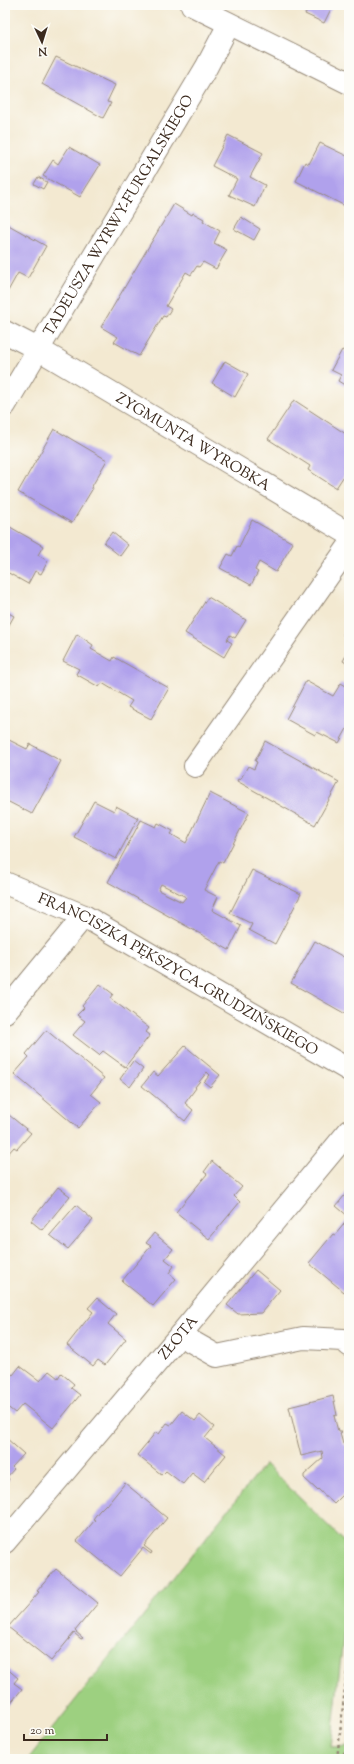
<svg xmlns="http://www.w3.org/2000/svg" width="354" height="1764" font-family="'Sorts Mill Goudy',serif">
<rect width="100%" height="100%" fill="#fdfcf7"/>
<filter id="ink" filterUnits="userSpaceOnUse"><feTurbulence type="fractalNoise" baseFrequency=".025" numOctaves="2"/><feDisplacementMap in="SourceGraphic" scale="8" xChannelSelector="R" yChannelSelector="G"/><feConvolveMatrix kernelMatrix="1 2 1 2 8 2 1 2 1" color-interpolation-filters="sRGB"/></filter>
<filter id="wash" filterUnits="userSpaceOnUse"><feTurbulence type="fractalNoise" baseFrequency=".012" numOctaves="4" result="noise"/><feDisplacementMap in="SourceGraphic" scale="16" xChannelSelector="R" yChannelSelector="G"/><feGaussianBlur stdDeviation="0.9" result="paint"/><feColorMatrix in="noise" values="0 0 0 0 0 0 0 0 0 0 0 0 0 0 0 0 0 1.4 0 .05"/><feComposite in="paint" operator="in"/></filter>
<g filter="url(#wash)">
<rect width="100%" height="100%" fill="#f3e9d1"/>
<path fill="#9dd080" stroke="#6c7d4f" d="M265 1464 349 1546V1584L331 1747 349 1746V1759H28Z"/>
<g id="blocks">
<path fill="#b0a1ec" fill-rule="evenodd" d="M310 5H333L324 23 305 14Z
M56 57 115 85 107 102 111 103 103 118 42 84Z
M228 135 263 153 250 177 265 185 255 207 229 195 237 179 212 166Z
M320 143 349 157V208L296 181 305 162 309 164Z
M69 147 100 165 80 197 43 176 53 160 58 164Z
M38 177 47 182 43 189 34 184Z
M174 204 192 215 193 213 204 219 203 221 220 231 214 243 227 250 216 269 203 262 199 267 197 266 191 275 186 272 166 306 171 309 166 317 163 316 139 356 114 342 118 337 101 327Z
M241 217 260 229 254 240 234 229Z
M5 223 46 246 28 278 18 273 8 291 5 289Z
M349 347V386L348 387 338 381 341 375 331 370 342 350 346 352Z
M225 361 248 374 235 397 212 383Z
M294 400 349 436V468L336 488 308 470 310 466 268 439Z
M54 429 107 460 91 488H93L72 523 18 492Z
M252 520 293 543 276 572 259 562 255 570 258 572 251 585 220 568 228 554 232 556 237 546 239 547Z
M5 524 43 546 38 555 48 561 41 574 35 571 28 584 5 571Z
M112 532 128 545 120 556 104 543Z
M208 597 246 620 235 638 230 635 227 640 232 643 224 657 185 633Z
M5 611 14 616 5 632Z
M349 625V639L343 635Z
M77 634 93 645 91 649 112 661 114 657 169 688 151 719 128 707 132 701 102 683 99 687 76 674 79 669 63 661Z
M349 650V665L343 661Z
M306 681 333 696 341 683 349 688V725L339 743 317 732 315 735 286 719Z
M5 738 27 749 30 744 61 761 32 814 5 800Z
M265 741 339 782 315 825 237 781 238 779 240 780 248 766 254 769 257 762 255 761Z
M210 793 249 813 223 863 219 861 204 890 218 897 212 910 241 926 229 950 108 882 141 820 156 827 158 823 173 831 171 834 186 843ZM161 884 186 897 182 902 158 890Z
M94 801 114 811 116 806 138 818 116 859 74 837Z
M252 870 301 894 275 944 249 930 252 924 230 913Z
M315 941 349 960V1016L291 983Z
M100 984 113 994 110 998 149 1028 146 1032 150 1035 125 1067 103 1051 99 1055 73 1035 85 1021 77 1015 84 1008 82 1006Z
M46 1030 104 1078 91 1094 101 1102 78 1128 14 1074 29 1057 26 1054Z
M185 1046 220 1075 210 1087 204 1082 210 1075 207 1072 195 1087 196 1088 185 1103 193 1110 185 1121 142 1086 153 1072 158 1076Z
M133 1061 143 1069 130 1087 120 1079Z
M9 1115 31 1133 17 1149 14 1147 5 1157V1120Z
M212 1161 242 1187 234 1196 240 1202 209 1239 176 1212 207 1174 204 1172Z
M58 1187 70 1196 42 1230 31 1221Z
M349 1190V1217L336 1206Z
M76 1205 93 1220 68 1249 50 1235Z
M349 1218V1286L344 1292 309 1263 333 1234 335 1235Z
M154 1233 173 1249 165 1259 174 1266 169 1273 176 1279 153 1306 122 1281 151 1246 146 1243Z
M256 1270 280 1290 261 1313 238 1314 227 1305Z
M97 1298 116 1314 108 1324 126 1339 105 1365 98 1360 93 1366 67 1345 93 1312 88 1308Z
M20 1366 40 1381 49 1371 58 1378 61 1373 74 1384 71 1388 80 1395 53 1428 23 1404 15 1413 5 1405V1369L13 1375Z
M333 1396 337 1415 334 1416 338 1431H341L342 1432 340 1433 343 1444H349V1489L334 1504 318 1489 317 1490 304 1478V1475L323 1458 322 1451 301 1456 289 1407Z
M182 1411 195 1421 200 1415 214 1427 205 1438 226 1455 204 1482 192 1473 183 1484 166 1471 162 1475 137 1455 156 1432 159 1434 167 1423 171 1425Z
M5 1437 24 1454 12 1467 14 1469 7 1477 9 1479 5 1484Z
M125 1483 167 1518 144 1546 152 1552 151 1554 143 1548 120 1576 77 1541 95 1520 93 1519 99 1511 106 1504 107 1505Z
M56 1569 98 1603 75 1631 83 1638 81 1639 74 1633 51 1661 8 1627 33 1599 39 1592 37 1591Z
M5 1667 18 1678 14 1683 22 1689 5 1710Z"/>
</g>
</g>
<g filter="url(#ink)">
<use href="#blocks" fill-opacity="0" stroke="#978a78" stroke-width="1"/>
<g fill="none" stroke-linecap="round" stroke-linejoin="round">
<g stroke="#978a78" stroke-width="24">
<g id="street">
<path id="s1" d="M5 332 38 349 349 534"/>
<path id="s2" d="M5 405 206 68 229 24"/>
<path d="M195 766 349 546"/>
<path id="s3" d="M5 883 84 916 349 1070"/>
<path d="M5 1012 84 916"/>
<path d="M180 1335 217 1356 303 1338 344 1340 349 1345"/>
<path id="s4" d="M5 1542 180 1335 349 1131"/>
</g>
</g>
<g stroke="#978a78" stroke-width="24">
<path id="secondary" d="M192 5 349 83"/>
</g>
<path stroke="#978a78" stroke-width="2.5" stroke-dasharray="3 3" stroke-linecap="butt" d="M337 1759 349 1653
M340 1759 349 1746"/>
<use href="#street" stroke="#fff" stroke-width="22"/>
<use href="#secondary" stroke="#fff" stroke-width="22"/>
</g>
</g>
<g text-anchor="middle" stroke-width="3.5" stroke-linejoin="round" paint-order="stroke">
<g font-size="15" fill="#3b2a1e" stroke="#fdfcf7">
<text dy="5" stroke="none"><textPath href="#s2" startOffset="221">TADEUSZA WYRWY-FURGALSKIEGO</textPath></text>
<text dy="5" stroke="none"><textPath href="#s1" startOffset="218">ZYGMUNTA WYROBKA</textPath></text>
<text dy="5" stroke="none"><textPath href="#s3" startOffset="196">FRANCISZKA PĘKSZYCA-GRUDZIŃSKIEGO</textPath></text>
<text dy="5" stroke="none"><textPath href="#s4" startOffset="268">ZŁOTA</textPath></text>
</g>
</g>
<rect width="354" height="1764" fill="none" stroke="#fdfcf7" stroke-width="20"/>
<g transform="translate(42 42) rotate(176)" stroke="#fdfcf7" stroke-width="3" paint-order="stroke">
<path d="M0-3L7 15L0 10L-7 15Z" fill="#3b2a1e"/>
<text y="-6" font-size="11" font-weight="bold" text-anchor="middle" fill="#3b2a1e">N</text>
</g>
<path d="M24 1734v6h83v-6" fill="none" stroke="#3b2a1e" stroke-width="2"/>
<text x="30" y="1734" font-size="12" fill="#3b2a1e" stroke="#fdfcf7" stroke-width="3" paint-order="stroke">20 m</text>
</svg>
